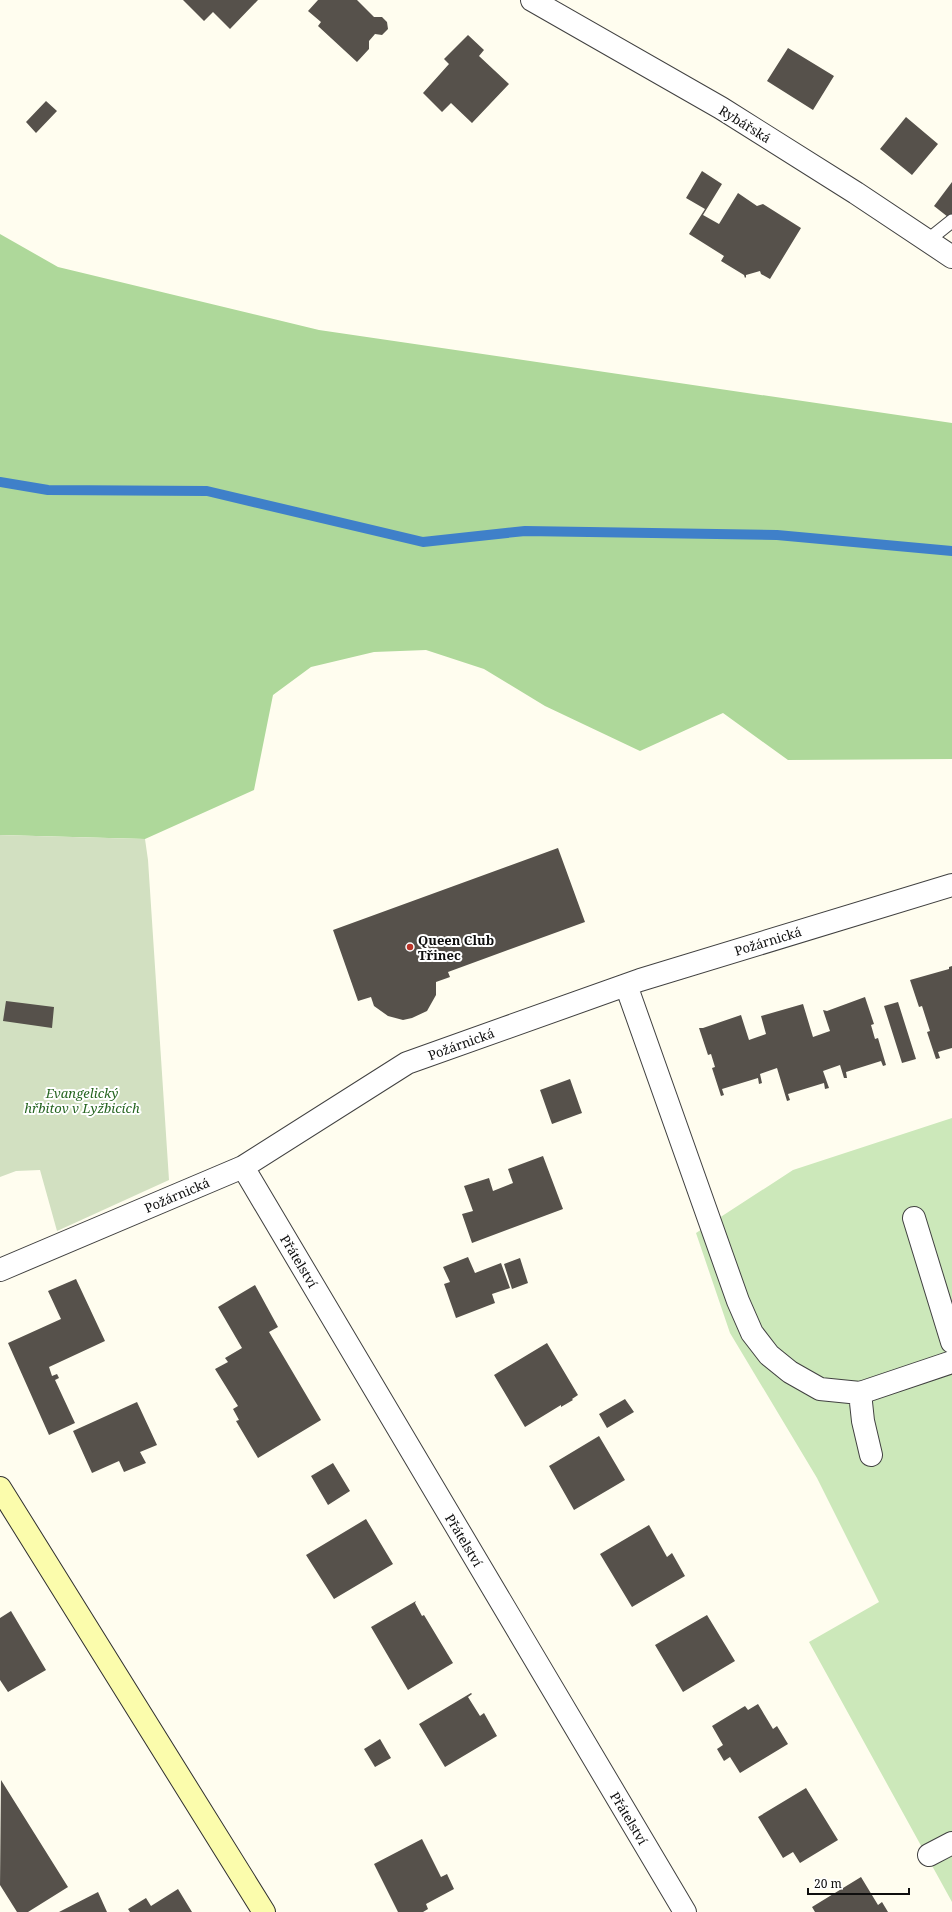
<svg xmlns="http://www.w3.org/2000/svg" width="952" height="1912" font-family="'Noto Serif',serif">
<rect width="100%" height="100%" fill="#fffdef"/>
<path fill="#cce8ba" d="M952 1118V1902L809 1642 879 1602 817 1478 730 1333 696 1233 793 1170Z"/>
<path fill="#aed89a" d="M0 234 58 267 319 330 952 423V759L788 760 723 713 640 751 545 706 484 669 426 650 374 652 311 667 273 695 254 790 145 839 0 835Z"/>
<path fill="#d2e0c1" d="M0 835 145 839 148 860 169 1180 57 1231 40 1170 16 1171 0 1177Z"/>
<g fill="none" stroke-linecap="round" stroke-linejoin="round">
<path stroke="#3f80c9" stroke-width="10" d="M0 482 48 490 207 491 423 542 525 531 777 535 952 551"/>
</g>
<path fill="#56514b" d="M183 0H258L230 29 213 12 204 21Z
M318 0H357L374 17H382L387 22 388 29 382 35 375 34 369 41V49L357 62 318 26 321 22 308 11Z
M468 35 484 50 479 56 509 84 472 123 451 103 442 112 423 93 449 64 444 59Z
M788 48 834 76 813 110 767 81Z
M46 101 57 111 36 133 26 122Z
M906 117 938 144 912 175 880 149Z
M702 171 722 184 703 215 719 224 738 193 757 206 763 204 801 228 770 279 761 274 760 271 746 275V277L745 278 744 275 721 261 724 256 689 234 705 209 686 198Z
M952 182V214L948 217 934 206Z
M558 848 585 922 448 972 450 977 436 982V995L427 1011 412 1018 403 1020 388 1016 374 1006 371 997 358 1001 333 930Z
M952 966V1048L938 1052 940 1058 936 1059 927 1032 930 1031 922 1006 919 1007 910 980 949 969V967Z
M865 997 874 1024 871 1025 875 1039 878 1038 886 1065 883 1066 881 1061 846 1072 847 1078H844L840 1065 823 1071 829 1088 825 1089 824 1083 788 1094 790 1100 787 1101 777 1068 760 1074 762 1083 759 1084 758 1078 722 1089 724 1095 721 1096 712 1068 715 1067 711 1054 708 1055 699 1028H703L741 1015 749 1040 766 1034 761 1016 803 1004 813 1037 830 1031 823 1010 827 1011Z
M6 1001 54 1007 52 1028 3 1021Z
M898 1002 916 1059 902 1063 884 1006Z
M570 1079 582 1113 552 1124 540 1090Z
M543 1156 563 1209 472 1243 462 1214 473 1211 464 1186 489 1178 493 1191 513 1183 508 1169Z
M468 1257 475 1273 501 1263 510 1288 492 1294 495 1303 456 1318 444 1284 450 1282 443 1267Z
M520 1258 528 1283 512 1289 504 1264Z
M76 1279 105 1341 49 1367 52 1376 57 1374 59 1378 55 1380 75 1423 49 1435 8 1343 61 1319 48 1291Z
M255 1285 278 1327 269 1332 321 1420 258 1458 236 1421 239 1420 233 1409 238 1406 215 1369 228 1362 225 1358 242 1348 218 1307Z
M547 1343 578 1395 572 1399 573 1400 561 1407V1405L525 1427 494 1375Z
M625 1399 634 1412 607 1428 599 1414Z
M137 1402 157 1445 140 1452 146 1463 124 1472 119 1461 92 1473 73 1431Z
M599 1436 625 1480 574 1510 549 1466Z
M333 1463 350 1491 328 1505 311 1476Z
M366 1519 393 1564 334 1599 306 1555Z
M649 1525 667 1557 672 1553 685 1576 632 1607 600 1554Z
M416 1601 415 1603 422 1616 424 1615 453 1663 408 1690 371 1627Z
M11 1611 46 1670 8 1692 0 1680V1618Z
M707 1615 735 1661 683 1692 655 1645Z
M471 1693 472 1694 468 1697 480 1716 484 1713 497 1736 445 1767 419 1724Z
M758 1704 773 1729 777 1726 788 1744 740 1773 730 1757 724 1761 717 1749 723 1745 712 1726 745 1706 748 1710Z
M380 1739 391 1758 375 1767 364 1749Z
M1 1780 68 1887 28 1912H17L0 1885Z
M806 1788 838 1840 800 1863 793 1852 783 1858 758 1817Z
M422 1839 441 1877 447 1874 454 1889 426 1904 428 1909 423 1912H398L374 1864Z
M861 1877 878 1905 882 1902 888 1912H815L812 1907Z
M178 1889 192 1912H130L128 1909 146 1898 151 1906Z
M98 1892 107 1912H59Z"/>
<g fill="none" stroke-linecap="round" stroke-linejoin="round">
<g stroke="#414141" stroke-width="15">
<path id="lane" d="M927 241 952 221"/>
</g>
<g stroke="#414141" stroke-width="24">
<path id="street" d="M532 0 721 108 856 193 952 257
M626 985 738 1301 752 1333 769 1355 790 1372 820 1389 860 1393 952 1362
M243 1167 685 1912
M914 1218 952 1342
M0 1270 243 1167 407 1063 640 980 952 885
M860 1393 863 1421 871 1455
M929 1855 952 1843"/>
</g>
<g stroke="#303030" stroke-width="24">
<path id="secondary" d="M0 1488 264 1912"/>
</g>
<use href="#lane" stroke="#fff" stroke-width="13"/>
<use href="#street" stroke="#fff" stroke-width="22"/>
<use href="#secondary" stroke="#fbfcac" stroke-width="22"/>
</g>
<circle fill="#ba352a" stroke="#fff" stroke-width="1.5" cx="410" cy="947" r="4"/>
<g text-anchor="middle" stroke-width="4" stroke-linejoin="round" paint-order="stroke">
<g font-size="13" fill="#0e0e0e" stroke="#fff">
<text transform="translate(745 124) rotate(32)" y="5">Rybářská</text>
<text transform="translate(768 941) rotate(-17)" y="5">Požárnická</text>
<text transform="translate(461 1044) rotate(-20)" y="5">Požárnická</text>
<text transform="translate(177 1195) rotate(-23)" y="5">Požárnická</text>
<text transform="translate(299 1261) rotate(59)" y="5">Přátelství</text>
<text transform="translate(464 1540) rotate(59)" y="5">Přátelství</text>
<text transform="translate(629 1818) rotate(59)" y="5">Přátelství</text>
</g>
<g font-size="13" font-weight="bold" fill="#0e0e0e" stroke="#fff" text-anchor="start">
<text x="418" y="945">Queen Club<tspan x="418" dy="15">Třinec</tspan></text>
</g>
<g font-size="13" font-style="italic" fill="#256420" stroke="#fff">
<text x="82" y="1098">Evangelický<tspan x="82" dy="15">hřbitov v Lyžbicích</tspan></text>
</g>
</g>
<path d="M808 1888v6h101v-6" fill="none" stroke="#0e0e0e" stroke-width="2"/>
<text x="814" y="1888" font-size="12" fill="#0e0e0e" stroke="#ffffff" stroke-width="3" paint-order="stroke">20 m</text>
</svg>
